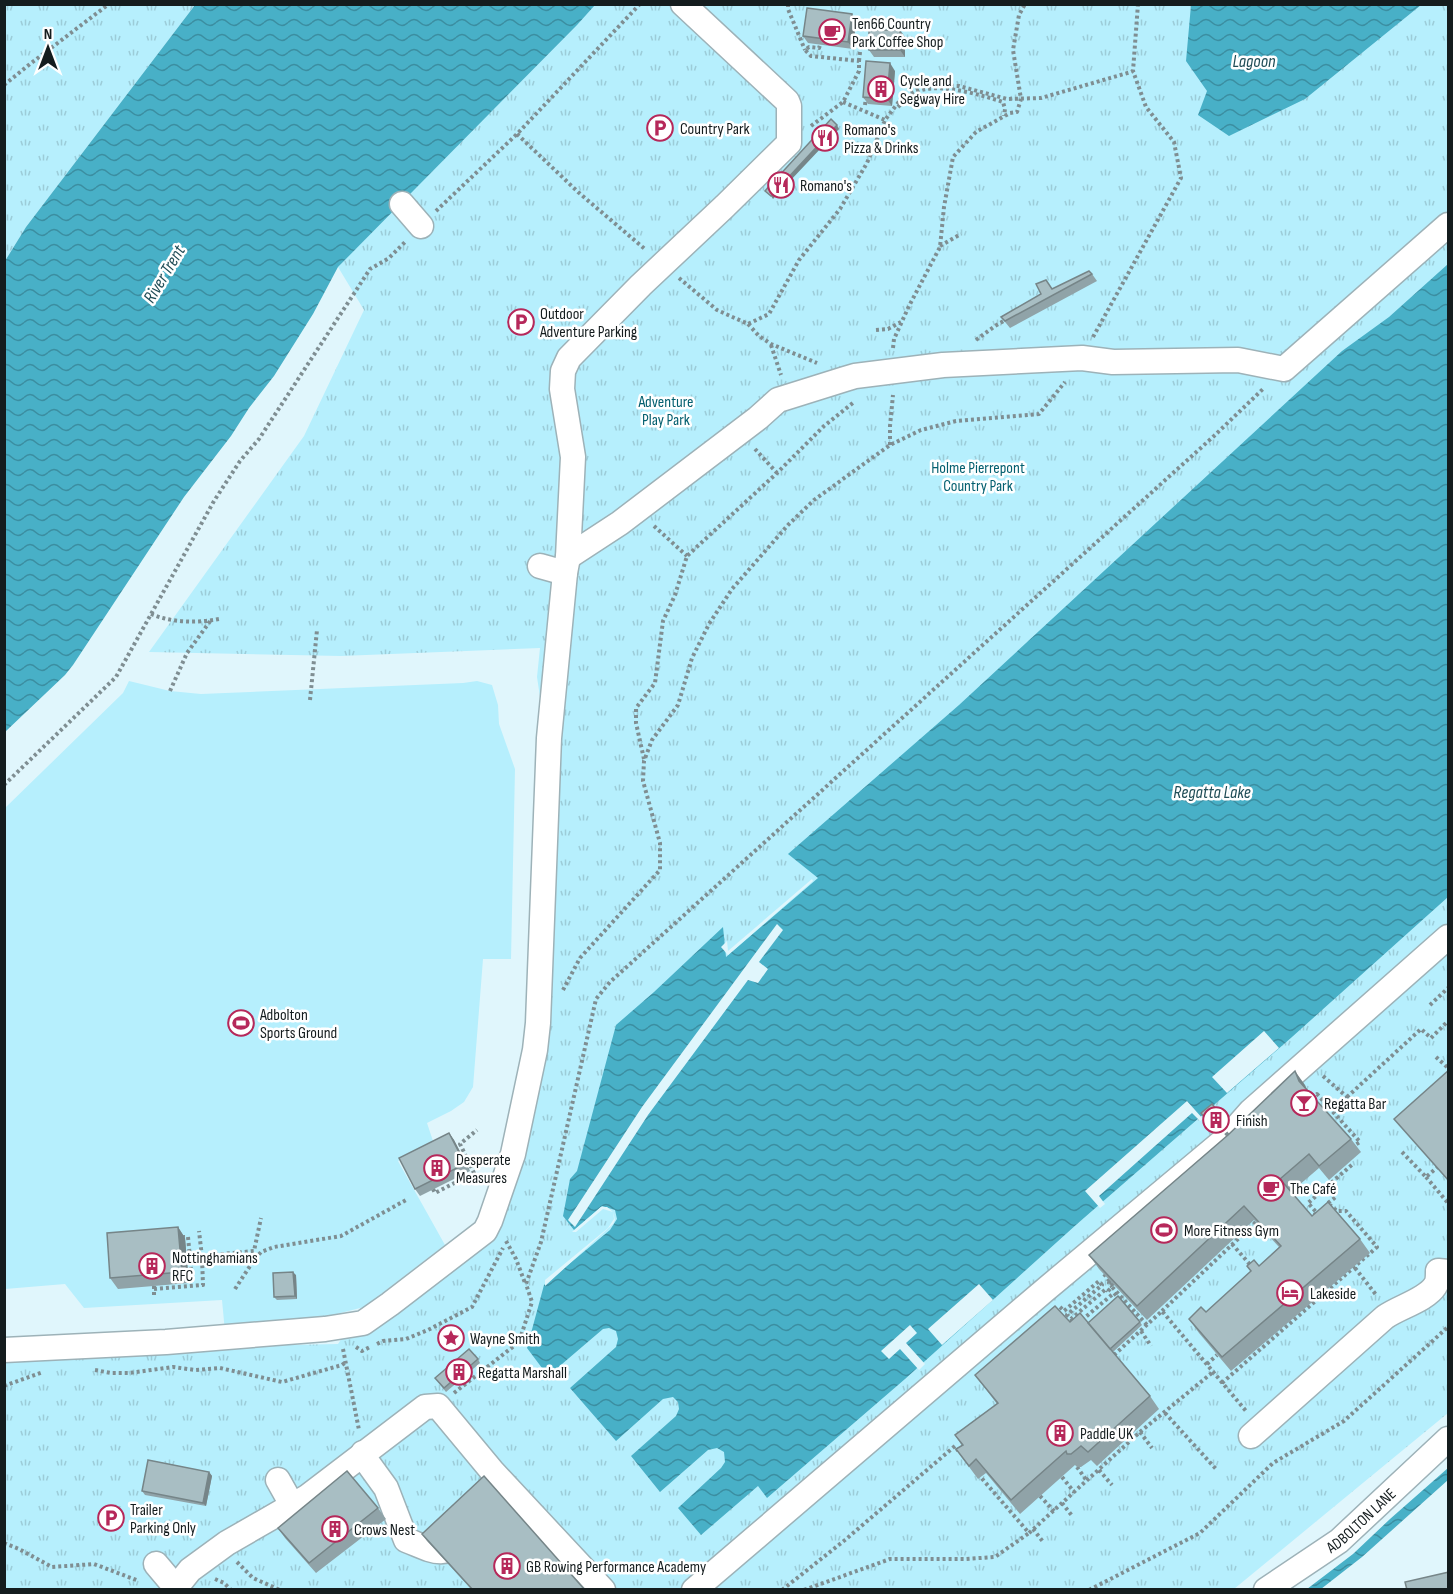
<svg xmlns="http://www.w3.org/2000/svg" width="1453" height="1594" font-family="'Sofia Sans Condensed',sans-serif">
<defs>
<pattern id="park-tufts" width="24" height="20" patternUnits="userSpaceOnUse" patternTransform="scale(1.5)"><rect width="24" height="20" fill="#b6effd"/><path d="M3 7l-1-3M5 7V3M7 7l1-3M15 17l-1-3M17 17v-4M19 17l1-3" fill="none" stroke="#9cccd8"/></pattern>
<pattern id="water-waves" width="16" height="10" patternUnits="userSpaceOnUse" patternTransform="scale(1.5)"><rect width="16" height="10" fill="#48b0c7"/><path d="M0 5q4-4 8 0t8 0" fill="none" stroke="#3b8ea1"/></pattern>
</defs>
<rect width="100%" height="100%" fill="#e0f6fc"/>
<path fill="url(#park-tufts)" d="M5 5H195L26 227 5 261Z
M585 5H1448V1413L1234 1589 5 1590 4 1357 238 1346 338 1344 348 1329 496 1227 547 1025 559 824 537 677 540 648 341 656 149 652 304 436 364 310 338 267Z"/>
<path fill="#b6effd" d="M129 681 170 691 201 694 463 683 477 681 492 685 498 705 499 724 515 769 511 959H483L473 1087 464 1102 451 1111 427 1123 434 1144 398 1161 445 1245 364 1307 286 1327 225 1332 222 1300 84 1308 65 1284 5 1289V808L123 693Z"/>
<path fill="url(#water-waves)" d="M195 5H595L577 25 338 267 313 314 274 376 249 408 231 436 184 497 73 665 65 675 5 732V261L26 227Z
M1191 5V4L1421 5 1305 99 1229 136 1198 115 1207 91 1186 61Z
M1448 264V897L1292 1037 1077 1224 905 1379 767 1498 758 1486 701 1535 678 1508 721 1468 725 1462 724 1452 717 1448 708 1450 660 1492 631 1456 676 1416 679 1409 678 1402 673 1397 663 1399 616 1441 570 1388 616 1347 618 1339 616 1331 609 1328 603 1329 548 1376 527 1348 544 1285 610 1230 617 1219 615 1210 602 1206 574 1230 563 1216 570 1179 577 1171 616 1025 654 992 723 927 726 957 818 878 788 854 959 705 1342 351 1389 317Z
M1448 1468V1480L1362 1557 1321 1589H1307L1353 1554 1390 1519Z"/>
<path fill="#e0f6fc" d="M812 879 813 881 728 955 721 947 727 941 728 951Z
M777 924 783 930 759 962 768 969 758 983 748 980 648 1115 575 1227 568 1220 642 1107Z
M1264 1031 1279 1048 1227 1093 1212 1077Z
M1187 1101 1203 1119 1200 1121 1192 1113 1099 1196 1105 1204 1100 1208 1085 1191Z
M601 1207H607L613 1212 603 1209 576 1232H572Z
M613 1212 615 1220 613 1224 545 1286V1280L608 1228 614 1219Z
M979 1284 993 1300 942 1345 928 1329Z
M910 1325 917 1333 906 1343 925 1364 919 1370 900 1349 889 1359 881 1351Z"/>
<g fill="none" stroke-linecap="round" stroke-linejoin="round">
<g stroke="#9db2b8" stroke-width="27">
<g id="minor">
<path d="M402 204 421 226"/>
<path d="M568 557 620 523 758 418 778 400 845 379 855 376 943 365 1082 358 1113 362 1238 360 1284 369 1448 225"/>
<path d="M540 566 565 573"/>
<path d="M4 1350 166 1342 325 1329 363 1323 390 1304 485 1231 490 1221 513 1154 535 1050 538 1023 549 738 565 573 568 557 573 457 562 389 563 371 569 358 641 285 725 206 789 143V106L787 101 683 4"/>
<path d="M1251 1436 1385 1317C1399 1307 1426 1300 1435 1286 1438 1282 1438 1276 1438 1271L1448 1272"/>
<path d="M363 1453 365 1459 386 1488 406 1540C432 1550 442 1559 466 1541"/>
<path d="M278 1480 292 1505"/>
<path d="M156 1564 172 1583 177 1586"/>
<path d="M174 1590 190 1570 227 1543 307 1497 425 1407 438 1406 492 1471 603 1590"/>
<path d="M694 1590 1045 1290 1228 1137 1251 1111 1448 937"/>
<path id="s1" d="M1266 1590 1339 1541 1448 1439"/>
</g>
</g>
<path stroke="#7f8e92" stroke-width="4" stroke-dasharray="3 3" stroke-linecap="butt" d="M788 4V9L805 50
M859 61 861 44 873 45
M4 85 30 64 109 4
M843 102 885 120 886 119
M865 105 866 97
M898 107C905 100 912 93 922 90 943 84 982 95 1003 102L1005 109 1004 116
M811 126 843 102 859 71V61L811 56 805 50 809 47 819 48 820 45
M517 134 578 192 646 250
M436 211 517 134 640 4
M940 246 961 234
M679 278 717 310 748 324 769 314 799 260 840 209 867 163 885 120 901 99 925 85 959 86 1007 99 1041 98 1131 72 1133 71
M748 324 759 336 771 344 817 363
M876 330 888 329 901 322
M1093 337 1181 178 1174 142 1146 107 1133 71 1138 4
M976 340 995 326 1007 319
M771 345 781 375
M893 348 894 339 909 306 940 247 944 207 953 157 976 132 1010 113 1017 112 1021 99 1013 50 1019 15 1025 4
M890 445V426L893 395
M755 449 777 473
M654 526 687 556
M151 614C172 623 197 623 219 619
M170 691 187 653 211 620
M310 700 317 630
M644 759 636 723V708L655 683 663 621 675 595 687 556 777 473 824 426 854 402
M4 785 116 677 214 501 240 461 259 439 370 269 389 258 405 242
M563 990 580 958 660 870V843L643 781 644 761 652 740 678 705 692 658 709 624 732 589 788 525 814 500 890 445 921 430 956 421 1039 414 1065 382
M1430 1005 1448 988
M1436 1057 1448 1068
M1323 1076 1347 1097 1333 1110
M1347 1097 1421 1029 1431 1038 1448 1021
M1313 1099 1317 1094 1360 1142 1355 1145
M1402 1152 1426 1177 1440 1165
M1426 1177 1448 1203
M433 1189 435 1193 474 1173 460 1144 477 1130
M1328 1203 1337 1196
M1314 1215 1317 1213 1308 1203 1354 1163
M182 1237H188L191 1268
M506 1241 516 1259 525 1283
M1232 1244 1253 1268
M191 1257 254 1251 261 1218
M1355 1268 1377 1296
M1104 1274 1114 1287
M154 1286V1295
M154 1289 203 1285 202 1257 199 1231
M235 1289 254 1260 261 1252 274 1247 341 1236 406 1200
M1108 1291 1112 1287 1147 1325
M1060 1307 1064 1311 1099 1281 1102 1285 1067 1315 1071 1319 1106 1289 1108 1291
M1162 1311 1256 1222
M1082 1320 1114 1293 1117 1296
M1141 1331 1151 1346
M377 1344 383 1341 406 1339 428 1330 472 1307 503 1248
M356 1347 362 1351 370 1347
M343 1349 359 1430
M1114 1355 1162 1311 1246 1411
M1207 1364 1217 1355
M95 1370 111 1373H129L173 1367 195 1370 220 1368 282 1382 342 1365 346 1362
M1222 1383 1377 1247 1346 1211H1337L1330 1205
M4 1386 43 1372
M454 1393 519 1342 532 1302 526 1284 541 1242 596 999 610 982 1214 436 1264 388
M1165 1413 1216 1469
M1140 1432 1152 1448
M1077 1467 1087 1481
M1099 1470 1112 1485
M978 1474 1029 1533 1140 1432 1213 1372
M1062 1477 1074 1492
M1040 1496 1054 1511
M1062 1503 1073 1517
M1033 1529 1044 1543
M4 1543 19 1549 52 1567 94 1564 139 1581
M237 1562 253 1578 280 1590
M215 1579 224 1583 231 1590
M782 1590 845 1540 955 1446 959 1452
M804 1590 890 1559H965L995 1557 1029 1533
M1089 1590 1200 1533 1273 1463 1344 1421 1448 1327"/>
<use href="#minor" stroke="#fff" stroke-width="24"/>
<path stroke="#7f8e92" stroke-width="4" stroke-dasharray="3 3" stroke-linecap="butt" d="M1222 1128 1231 1139
M1110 1278 1113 1281 1109 1283 1112 1287"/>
</g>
<path fill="#90a3a8" d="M852 14 856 21 853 49 808 43 803 36Z
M905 37V57H874L869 50Z
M895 71 892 106 868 104 863 97Z
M1092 274 1097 281 1010 328 1001 317 1052 289Z
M1305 1085 1306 1089 1351 1139 1361 1152 1329 1180 1319 1168 1291 1192 1312 1216 1360 1239 1370 1253 1231 1371 1199 1333 1189 1319 1206 1312 1251 1271 1247 1266H1259L1279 1247 1254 1220 1147 1320 1099 1269 1089 1255Z
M1203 1117 1225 1120 1228 1123 1216 1132Z
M449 1133 454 1140 470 1171 420 1196 415 1189Z
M178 1227 185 1238 189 1283 118 1289 110 1278Z
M296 1275 297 1299 277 1300 274 1297Z
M1070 1322H1140L1142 1325 1113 1352 1150 1396 1159 1409 1097 1466 1091 1460 1081 1467H1077L1075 1465 1020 1514 986 1473 978 1479 956 1449 962 1446 955 1435 997 1404 975 1375Z
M478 1359 480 1363 446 1392 438 1382Z
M209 1472 212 1476 206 1506 145 1495 142 1491Z
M378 1508 386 1519 316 1573 285 1538 278 1528Z
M422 1534 585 1590H472L427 1541Z"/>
<path fill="#768588" d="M852 14 856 21 853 49 848 42Z
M900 30 905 37V57L900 50Z
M890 63 895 71 892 106 887 99Z
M837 125 839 129 773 199 771 196Z
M1295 1071 1305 1085 1309 1095 1299 1081Z
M449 1133 454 1140 470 1171 465 1164Z
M178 1227 185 1238 189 1283 182 1272Z
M293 1272 296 1275 297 1299 295 1296Z
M209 1472 212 1476 206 1506 203 1503Z"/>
<path fill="#a8bec3" stroke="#768588" stroke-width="1.5" d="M807 8 852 14 848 42 803 36Z
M869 30H900V50H869Z
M866 61 890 63 887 99 863 97Z
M831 119 837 125 771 196 765 191Z
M1089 271 1092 274 1005 321 1001 317 1041 294 1036 284 1046 280 1052 289Z
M1449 1070V1181L1394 1119Z
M1295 1071 1299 1081 1351 1139 1319 1166 1309 1154 1280 1179 1312 1216 1328 1202 1360 1239 1222 1357 1189 1319 1201 1307 1206 1312 1251 1271 1247 1266 1254 1260 1259 1266 1281 1246 1244 1206 1137 1306 1089 1255 1228 1135Z
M1212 1104 1225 1120 1214 1129 1201 1113Z
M449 1133 465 1164 415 1189 399 1158Z
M178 1227 182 1272 110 1278 107 1233Z
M293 1272 295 1296 274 1297 273 1273Z
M1118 1296 1140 1322 1110 1349 1088 1323Z
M1055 1306 1070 1322 1080 1313 1150 1396 1088 1452 1081 1446 1071 1454H1067L1066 1451 1011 1500 976 1459 969 1466 956 1449 963 1445 955 1435 998 1403 975 1375Z
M469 1349 478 1359 444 1388 435 1378Z
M148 1460 209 1472 203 1503 142 1491Z
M347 1471 378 1508 309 1563 278 1528Z
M484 1476 585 1590H473L422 1534Z
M1449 1572V1590H1407L1405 1582Z"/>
<defs>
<g id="cafe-ring" transform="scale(1.35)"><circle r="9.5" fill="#fff" stroke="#b6285a" stroke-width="1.5"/><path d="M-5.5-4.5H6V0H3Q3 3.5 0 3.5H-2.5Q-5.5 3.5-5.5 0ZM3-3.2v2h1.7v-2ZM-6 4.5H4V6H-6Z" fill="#b6285a"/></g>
<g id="building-ring" transform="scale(1.35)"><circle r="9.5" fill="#fff" stroke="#b6285a" stroke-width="1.5"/><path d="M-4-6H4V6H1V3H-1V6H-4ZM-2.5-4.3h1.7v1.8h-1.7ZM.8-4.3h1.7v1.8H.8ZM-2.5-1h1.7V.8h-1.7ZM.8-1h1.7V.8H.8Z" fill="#b6285a"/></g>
<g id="parking-ring" transform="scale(1.35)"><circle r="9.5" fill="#fff" stroke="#b6285a" stroke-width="1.5"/><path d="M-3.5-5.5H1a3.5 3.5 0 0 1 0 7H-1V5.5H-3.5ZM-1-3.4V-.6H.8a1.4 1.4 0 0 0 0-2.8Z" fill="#b6285a"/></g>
<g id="restaurant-ring" transform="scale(1.35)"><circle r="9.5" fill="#fff" stroke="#b6285a" stroke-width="1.5"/><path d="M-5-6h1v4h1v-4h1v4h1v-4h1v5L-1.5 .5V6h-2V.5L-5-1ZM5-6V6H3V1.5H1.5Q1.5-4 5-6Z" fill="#b6285a"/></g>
<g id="stadium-ring" transform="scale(1.35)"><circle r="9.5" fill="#fff" stroke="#b6285a" stroke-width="1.5"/><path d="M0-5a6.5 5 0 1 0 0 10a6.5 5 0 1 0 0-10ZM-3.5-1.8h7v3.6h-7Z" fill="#b6285a"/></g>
<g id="bar-ring" transform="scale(1.35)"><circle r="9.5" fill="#fff" stroke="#b6285a" stroke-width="1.5"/><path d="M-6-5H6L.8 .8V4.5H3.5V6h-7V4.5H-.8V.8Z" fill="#b6285a"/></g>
<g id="hotel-ring" transform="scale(1.35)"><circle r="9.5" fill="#fff" stroke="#b6285a" stroke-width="1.5"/><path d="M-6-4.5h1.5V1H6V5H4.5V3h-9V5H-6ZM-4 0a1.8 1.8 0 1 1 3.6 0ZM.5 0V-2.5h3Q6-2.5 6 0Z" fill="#b6285a"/></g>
<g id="sight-ring" transform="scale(1.35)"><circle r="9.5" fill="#fff" stroke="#b6285a" stroke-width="1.5"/><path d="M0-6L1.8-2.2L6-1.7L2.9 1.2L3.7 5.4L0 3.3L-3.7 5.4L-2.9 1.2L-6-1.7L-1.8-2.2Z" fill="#b6285a"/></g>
</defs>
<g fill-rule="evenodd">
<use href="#cafe-ring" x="832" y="32"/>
<use href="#building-ring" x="881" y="89"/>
<use href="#parking-ring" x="660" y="128"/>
<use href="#restaurant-ring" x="825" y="138"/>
<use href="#restaurant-ring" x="781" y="185"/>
<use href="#parking-ring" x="521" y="322"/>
<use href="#stadium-ring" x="241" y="1023"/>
<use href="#bar-ring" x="1304" y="1103"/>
<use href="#building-ring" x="1216" y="1120"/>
<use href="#building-ring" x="437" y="1168"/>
<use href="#cafe-ring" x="1271" y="1188"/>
<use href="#stadium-ring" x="1164" y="1230"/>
<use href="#building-ring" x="152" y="1266"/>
<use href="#hotel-ring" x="1290" y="1293"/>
<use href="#sight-ring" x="451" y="1338"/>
<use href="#building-ring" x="459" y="1372"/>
<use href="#building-ring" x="1060" y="1433"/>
<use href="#parking-ring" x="111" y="1518"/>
<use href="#building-ring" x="335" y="1529"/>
<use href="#building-ring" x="507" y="1566"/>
</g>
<g text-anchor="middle" stroke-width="5" stroke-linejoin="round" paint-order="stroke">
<g font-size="16" fill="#141c1e" stroke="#fff" text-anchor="start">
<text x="852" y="29">Ten66 Country<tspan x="852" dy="18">Park Coffee Shop</tspan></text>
<text x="900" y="86">Cycle and<tspan x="900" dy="18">Segway Hire</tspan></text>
<text x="680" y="134">Country Park</text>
<text x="844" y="135">Romano's<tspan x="844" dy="18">Pizza &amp; Drinks</tspan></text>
<text x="800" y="191">Romano's</text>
<text x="540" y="319">Outdoor<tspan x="540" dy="18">Adventure Parking</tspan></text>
<text x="260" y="1020">Adbolton<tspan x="260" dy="18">Sports Ground</tspan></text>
<text x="1324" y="1109">Regatta Bar</text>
<text x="1236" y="1126">Finish</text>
<text x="456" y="1165">Desperate<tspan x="456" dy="18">Measures</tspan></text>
<text x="1290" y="1194">The Café</text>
<text x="1184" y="1236">More Fitness Gym</text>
<text x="172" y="1263">Nottinghamians<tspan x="172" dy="18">RFC</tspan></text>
<text x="1310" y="1299">Lakeside</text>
<text x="470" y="1344">Wayne Smith</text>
<text x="478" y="1378">Regatta Marshall</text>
<text x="1080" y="1439">Paddle UK</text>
<text x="130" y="1515">Trailer<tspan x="130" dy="18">Parking Only</tspan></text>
<text x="354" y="1535">Crows Nest</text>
<text x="526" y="1572">GB Rowing Performance Academy</text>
</g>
<g font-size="16" fill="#035f6f" stroke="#fff">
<text x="666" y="407">Adventure<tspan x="666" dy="18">Play Park</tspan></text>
<text x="978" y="473">Holme Pierrepont<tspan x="978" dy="18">Country Park</tspan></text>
</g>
<g font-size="16" fill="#141c1e" stroke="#fff">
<text dy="6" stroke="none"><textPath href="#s1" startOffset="118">ADBOLTON LANE</textPath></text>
</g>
<g font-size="18" font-style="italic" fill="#204d57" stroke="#fff">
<text x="1254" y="67">Lagoon</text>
<text transform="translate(164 274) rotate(-59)" y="6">River Trent</text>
<text x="1212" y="798">Regatta Lake</text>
</g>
</g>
<rect width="1453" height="1594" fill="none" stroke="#141c1e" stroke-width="12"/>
<g transform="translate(48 48)" stroke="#ffffff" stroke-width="4.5" paint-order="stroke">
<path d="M0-4.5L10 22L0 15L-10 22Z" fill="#141c1e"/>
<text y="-9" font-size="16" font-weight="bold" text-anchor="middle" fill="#141c1e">N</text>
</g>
</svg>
